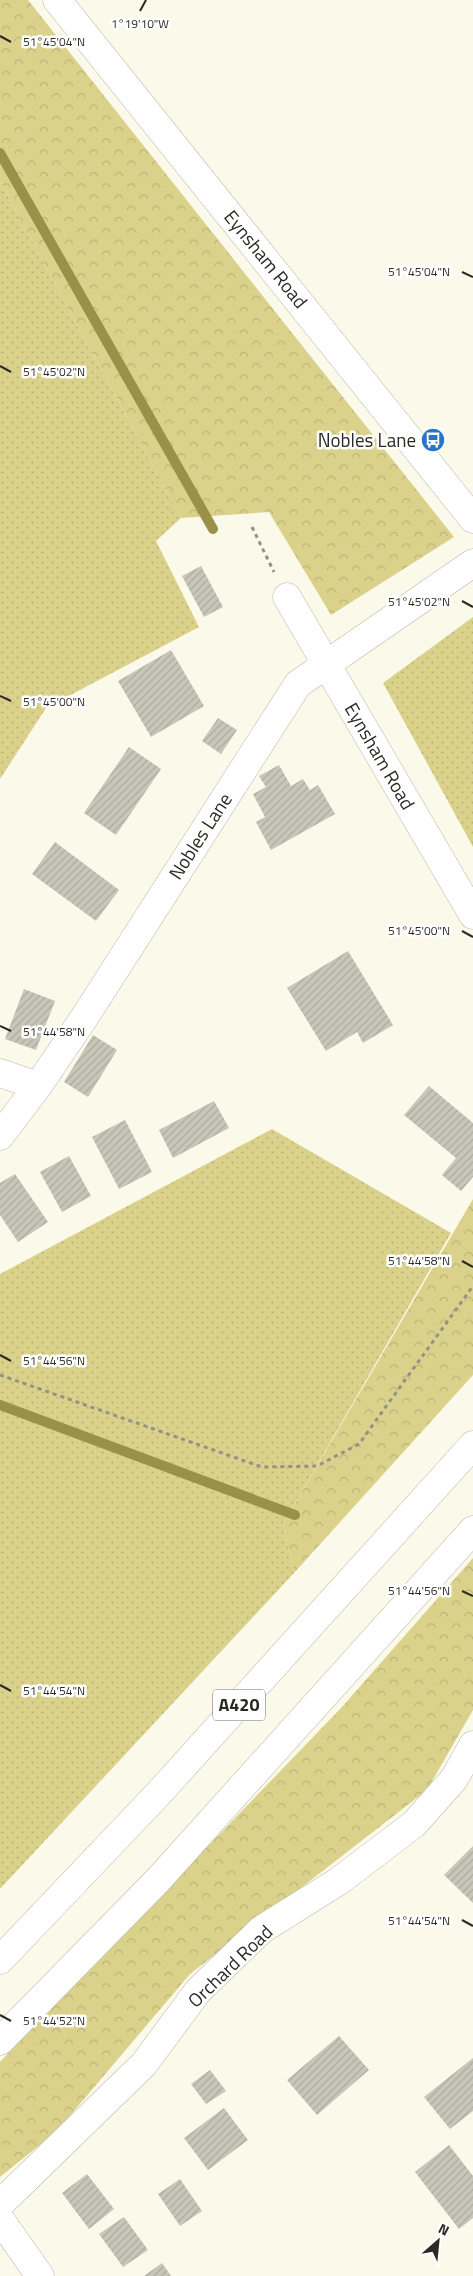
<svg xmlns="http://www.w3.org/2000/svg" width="473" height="2276" font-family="'Titillium Web',sans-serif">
<defs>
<pattern id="grass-dots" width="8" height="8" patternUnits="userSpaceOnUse" patternTransform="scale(1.25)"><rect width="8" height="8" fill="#dad28b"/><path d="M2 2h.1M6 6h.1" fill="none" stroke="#bbb478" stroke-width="1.8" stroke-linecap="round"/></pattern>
<pattern id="forest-crowns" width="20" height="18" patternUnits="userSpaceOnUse" patternTransform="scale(1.25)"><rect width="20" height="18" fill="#dad28b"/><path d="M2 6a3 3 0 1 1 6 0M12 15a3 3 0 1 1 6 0" fill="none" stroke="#bbb478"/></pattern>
<pattern id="building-hatch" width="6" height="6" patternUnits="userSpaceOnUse" patternTransform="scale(1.25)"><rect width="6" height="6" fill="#c8c6b7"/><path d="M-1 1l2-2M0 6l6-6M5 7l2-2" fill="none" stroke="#acaa9d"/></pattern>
</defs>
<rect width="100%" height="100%" fill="#fbfaea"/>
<path fill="url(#grass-dots)" d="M0 181 181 518 156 541 199 627 46 708 0 779Z
M473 617V847L383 683Z
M272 1129 451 1233 283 1524 294 1573 0 1889V1274Z"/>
<path fill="url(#forest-crowns)" d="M0 0H28L454 537 331 615 269 512 181 518 0 181Z
M473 1199V1375L294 1573 283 1524Z
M473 1558V1710L427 1790 190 1974 57 2131 0 2177V2062L342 1707Z"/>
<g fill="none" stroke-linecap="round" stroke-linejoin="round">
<path stroke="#999148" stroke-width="10" d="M0 153 213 529
M0 1405 295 1515"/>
</g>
<path fill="url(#building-hatch)" d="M201 566 223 607 204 617 182 576Z
M171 650 204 706 151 737 118 681Z
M218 718 237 730 221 754 202 741Z
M129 747 161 769 116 835 84 813Z
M279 765 291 786 303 779 310 790 318 785 335 814 271 850 256 822 265 817 253 794 266 787 259 776Z
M55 842 119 890 96 921 32 874Z
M348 951 393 1025 363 1043 357 1032 326 1051 287 988Z
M24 989 55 1001 36 1050 5 1039Z
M93 1035 117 1050 88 1097 64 1082Z
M429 1086 473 1123V1177L461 1191 442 1175 456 1158 404 1115Z
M214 1101 229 1128 173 1158 159 1130Z
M125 1120 152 1172 119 1189 92 1137Z
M69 1156 91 1196 62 1212 40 1172Z
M15 1174 48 1222 18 1242 0 1215V1183Z
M473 1846V1903L444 1875Z
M339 2036 369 2070 317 2115 287 2080Z
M473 2058V2111L450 2129 424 2097Z
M210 2070 226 2091 206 2104 191 2084Z
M224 2108 248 2140 208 2170 184 2138Z
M449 2145 473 2176V2218L459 2229 415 2172Z
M87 2174 114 2209 89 2229 62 2193Z
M180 2179 202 2211 180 2226 158 2194Z
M124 2217 148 2250 123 2267 99 2234Z
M162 2263 171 2276H144Z"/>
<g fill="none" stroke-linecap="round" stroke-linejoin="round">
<g stroke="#bab8a9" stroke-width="29">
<path id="minor" d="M287 597 473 915
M0 1073 38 1086
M0 1136 38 1086 84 1018 298 684 473 563
M0 2204 144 2064 198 1991 261 1930 339 1881 414 1824 454 1779 473 1745
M0 2219 40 2276"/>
</g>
<g stroke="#bab8a9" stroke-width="29">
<path id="major" d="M57 0 473 519"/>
</g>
<g stroke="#bab8a9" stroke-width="29">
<path id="highway" d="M0 1960 159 1793 473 1445
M0 2041 158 1880 473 1530"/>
</g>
<path stroke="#939287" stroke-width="3" stroke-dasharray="4 4" stroke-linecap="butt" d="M252 527 274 572
M0 1375 262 1467 317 1466 359 1444 473 1286"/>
<use href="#minor" stroke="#fff" stroke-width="28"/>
<use href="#major" stroke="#fff" stroke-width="28"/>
<use href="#highway" stroke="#fff" stroke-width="28"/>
</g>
<path fill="none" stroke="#2a2a24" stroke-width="2" d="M140 11 146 0M0 36 11 42M462 272 473 277M0 366 11 372M462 601 473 607M0 696 11 701M462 931 473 937M0 1026 11 1031M462 1261 473 1267M0 1355 11 1361M462 1591 473 1596M0 1685 11 1691M462 1920 473 1926M0 2015 11 2021"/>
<defs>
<g id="bus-disc" transform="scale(1.25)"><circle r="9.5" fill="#2876c5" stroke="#fff"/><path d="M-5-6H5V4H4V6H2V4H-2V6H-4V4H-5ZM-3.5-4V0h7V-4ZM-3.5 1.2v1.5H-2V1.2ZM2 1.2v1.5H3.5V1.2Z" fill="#fff"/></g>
</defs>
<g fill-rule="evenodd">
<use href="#bus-disc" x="433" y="440"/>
</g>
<g text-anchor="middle" stroke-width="5" stroke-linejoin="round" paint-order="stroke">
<rect fill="#fff" stroke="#6a6a66" stroke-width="1" x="213" y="1689.5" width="52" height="31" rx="4"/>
<g font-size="18" font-weight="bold" fill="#2a2a24">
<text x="239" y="1711">A420</text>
</g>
<g font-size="19" fill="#2a2a24" stroke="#fff">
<text transform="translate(266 259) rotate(51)" y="7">Eynsham Road</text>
<text transform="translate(380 756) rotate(60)" y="7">Eynsham Road</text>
<text transform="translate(200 836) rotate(-57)" y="7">Nobles Lane</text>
<text transform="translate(230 1966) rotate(-44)" y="7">Orchard Road</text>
</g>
<g font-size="19" fill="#2a2a24" stroke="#fff" text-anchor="end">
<text x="416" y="447">Nobles Lane</text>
</g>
</g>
<g font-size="12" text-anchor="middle" fill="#2a2a24" stroke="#fff" stroke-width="5" stroke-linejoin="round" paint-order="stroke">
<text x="140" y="28">1°19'10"W</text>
<text x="54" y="46">51°45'04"N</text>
<text x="419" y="276">51°45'04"N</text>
<text x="54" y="376">51°45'02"N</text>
<text x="419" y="606">51°45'02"N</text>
<text x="54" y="706">51°45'00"N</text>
<text x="419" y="935">51°45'00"N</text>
<text x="54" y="1036">51°44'58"N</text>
<text x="419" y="1265">51°44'58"N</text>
<text x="54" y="1365">51°44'56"N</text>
<text x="419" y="1595">51°44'56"N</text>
<text x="54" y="1695">51°44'54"N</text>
<text x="419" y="1925">51°44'54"N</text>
<text x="54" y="2025">51°44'52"N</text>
</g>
<g transform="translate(438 2241) rotate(27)" stroke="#ffffff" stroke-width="4" paint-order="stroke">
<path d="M0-4L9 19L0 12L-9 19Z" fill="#2a2a24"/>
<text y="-8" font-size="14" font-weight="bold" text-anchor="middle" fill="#2a2a24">N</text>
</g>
</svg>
